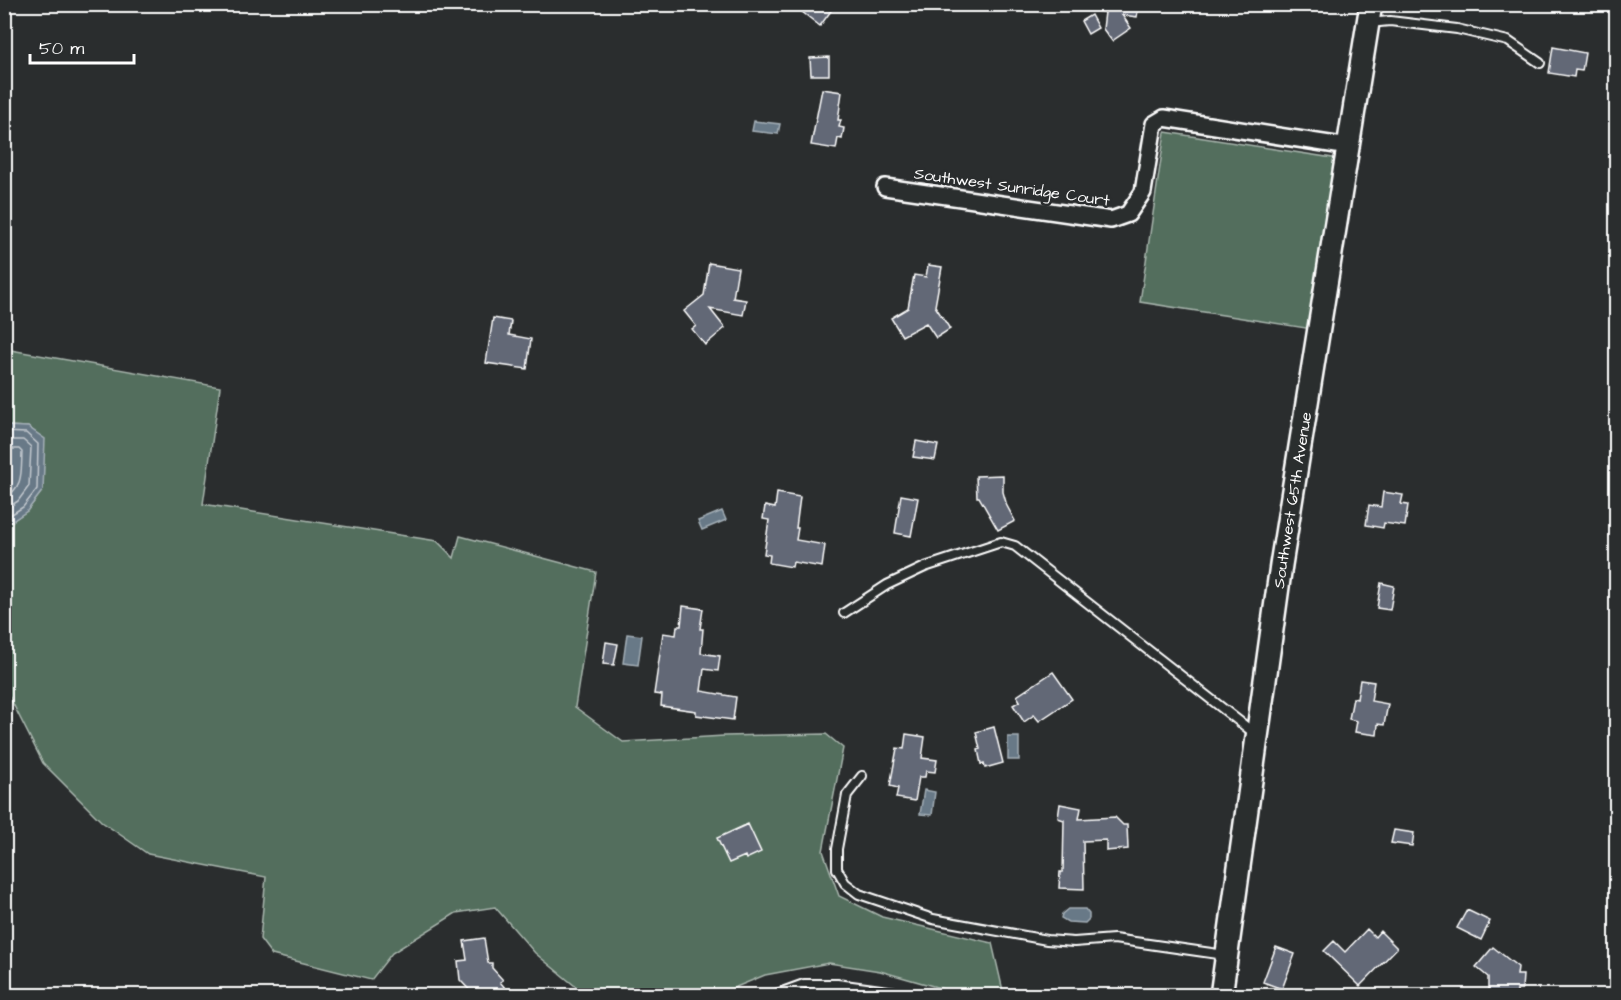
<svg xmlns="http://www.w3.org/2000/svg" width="1621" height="1000" font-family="'Architects Daughter',sans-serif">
<rect width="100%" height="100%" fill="#2a2d2e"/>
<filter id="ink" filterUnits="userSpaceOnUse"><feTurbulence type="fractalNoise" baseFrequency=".0167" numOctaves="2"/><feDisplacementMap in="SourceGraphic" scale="12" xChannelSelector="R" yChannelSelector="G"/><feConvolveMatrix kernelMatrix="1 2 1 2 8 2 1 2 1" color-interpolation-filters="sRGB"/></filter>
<g filter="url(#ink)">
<path fill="#536e5d" stroke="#a9b6ae" stroke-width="1.5" d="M1165 132 1339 159 1312 329 1140 302Z
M5 349 220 387 203 504 437 541 454 558 460 536 596 572 575 707 623 742 724 736 826 734 843 748 823 851 839 896 882 917 992 943 1004 995H952L947 990 880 971 829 963 765 975 717 995H586L535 953 495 907 456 913 392 953 371 980 272 955 260 939 266 877 148 854 102 822 43 763 5 688V526L27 511 43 490 44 439 28 427 6 426 5 428Z"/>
<path fill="#687987" stroke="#a4afb7" stroke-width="1.5" d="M754 121 780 124 778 134 752 131Z
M6 426 28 427 45 439 43 490 27 511 5 526 4 428Z
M722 511 726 520 702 530 698 521Z
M627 634 642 636 638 665 623 663Z
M1008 737H1019V760H1008Z
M924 790 935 792 932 815 920 814Z
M1068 909H1085L1089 914V919L1085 923 1068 922 1061 918 1062 914Z"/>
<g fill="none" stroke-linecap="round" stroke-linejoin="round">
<path stroke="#c3c9cf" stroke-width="1.5" d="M4 432 26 433 38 444 37 489 23 507 4 519
M4 440H23L31 447 29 486 18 501 4 510
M4 449H19L22 452C21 473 24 486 4 499"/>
</g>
<path fill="#626776" stroke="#fff" stroke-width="1.5" d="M792 4H836L820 26Z
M1096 4H1139L1137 17 1122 15 1131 28 1112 41 1103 29 1105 12 1095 11Z
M1091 15 1098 28 1088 34 1081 21Z
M1553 47 1585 53 1582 71 1575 70 1574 77 1549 73Z
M829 57V75H811L810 58Z
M822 89 842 92 838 120H841L839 127 844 128 842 139 838 138 836 149 811 145Z
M709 263 738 268 733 298 746 300 743 315 710 309 725 328 705 345 692 329 696 326 684 311 704 295Z
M928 265 942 267 935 306 950 329 936 338 926 323 902 336 891 318 908 308 914 275 926 277Z
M493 318 511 321 509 335 531 339 527 369 486 363Z
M916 441 938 445 935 460 913 457Z
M1003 475V492L1007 506 1015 521 998 530 979 497H977L976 476Z
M1383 492 1403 495 1401 504 1408 505 1405 526 1384 523 1383 528 1366 525 1369 505 1381 507Z
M777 493 800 497 796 528H798L796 540 825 545 822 567 793 562 792 567 769 563 770 555 764 554 769 520 763 519 765 506 775 508Z
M901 495 918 498 911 536 895 533Z
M1381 583 1394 586 1390 610 1377 608Z
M683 606 703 609 700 629H703L701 653 720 656 718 671 704 669 701 691 736 697 733 720 696 715V711L661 706 662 695 654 694 663 633 676 635 677 626H681Z
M606 642 618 644 614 665 603 664Z
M1053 672 1072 699 1039 721 1034 715 1024 722 1013 705 1020 701 1017 696Z
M1360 680 1374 682 1371 701 1388 704 1384 725 1378 724 1377 735 1355 732 1357 721 1349 719 1353 698 1357 699Z
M994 727 1003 763 985 768 984 763 981 764 978 750 980 749 976 732Z
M906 734 925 737 922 758 937 760 935 772 926 771 925 777H919L915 801 896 798 898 788 890 786 897 748 904 749Z
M1060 804 1081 808 1079 819 1115 817 1123 825H1127L1128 849 1106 851V840L1083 841 1084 889 1059 888 1060 872H1063L1064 820 1058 818Z
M748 824 761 852 746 859 745 856 729 863 717 838Z
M1394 830 1414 833 1412 846 1391 843Z
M1467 910 1490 921 1481 940 1457 928Z
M1367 929 1375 937 1380 931 1397 948 1360 986 1324 951 1334 941 1345 952Z
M484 938 488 963H492V968L503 980 500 982 512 996H475L460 980 458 961 467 960 464 941Z
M1276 947 1295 954 1282 989 1263 982Z
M1493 947 1518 967 1517 975H1523L1522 989H1517V996H1488V977L1476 967Z"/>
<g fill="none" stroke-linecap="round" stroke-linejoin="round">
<g stroke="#fff" stroke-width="12">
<path id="service" d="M1369 23 1390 21 1457 29 1508 41 1540 63
M844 613 887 585 925 567 1001 542 1015 546 1254 733
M862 776 847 795 837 849V869L845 883 859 894 933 919 1047 940 1074 942 1114 939 1225 955
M771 996 804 984H837L925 996"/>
</g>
<g stroke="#fff" stroke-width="20">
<path id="minor" d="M885 187 1111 220 1128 214 1143 192 1154 124 1164 118 1349 147"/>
</g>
<g stroke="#fff" stroke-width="26">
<g id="secondary">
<path id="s1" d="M1221 996 1281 565 1371 4"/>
</g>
</g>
<use href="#service" stroke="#2a2d2e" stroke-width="8"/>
<use href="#minor" stroke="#2a2d2e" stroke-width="15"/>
<use href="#secondary" stroke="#2a2d2e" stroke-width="21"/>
</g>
</g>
<g text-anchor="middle" stroke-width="5" stroke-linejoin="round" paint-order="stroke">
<g font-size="16" fill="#fff" stroke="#2a2d2e">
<text transform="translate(1012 186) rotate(8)" y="6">Southwest Sunridge Court</text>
<text dy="6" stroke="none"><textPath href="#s1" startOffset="501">Southwest 65th Avenue</textPath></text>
</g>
</g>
<rect width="1621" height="1000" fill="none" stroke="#2a2d2e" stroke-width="24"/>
<rect x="12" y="12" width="1597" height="976" fill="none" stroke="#fff" stroke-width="2" filter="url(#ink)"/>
<path d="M30 54v9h104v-9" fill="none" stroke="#ffffff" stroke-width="3"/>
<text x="39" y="54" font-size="18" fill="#ffffff" stroke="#2a2d2e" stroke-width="4.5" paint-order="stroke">50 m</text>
</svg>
